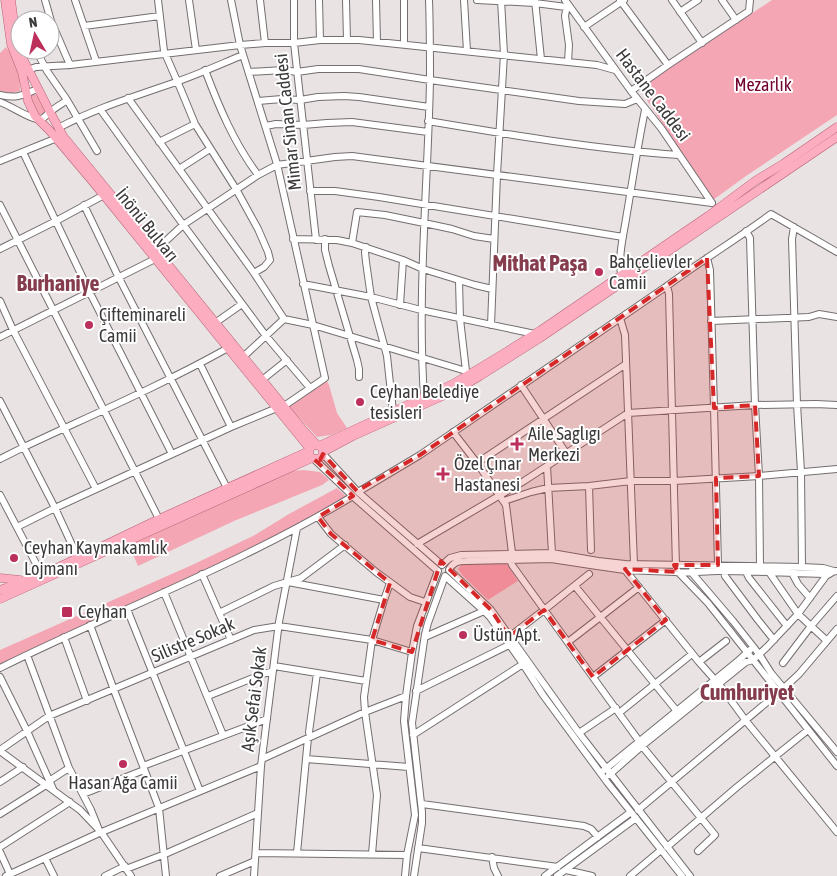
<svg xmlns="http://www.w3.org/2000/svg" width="837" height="876" font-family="'Asap Condensed',sans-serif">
<rect width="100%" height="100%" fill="#e9e3e3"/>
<path fill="#f5a6b4" d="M772 0H837V115L746 176 713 200 641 91 643 86Z
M6 47 11 53 19 73 20 91 12 93 0 91V53Z
M33 94 38 96 44 106 45 113 43 114H37L30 97Z
M325 378 329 385 337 413 347 428 331 435 317 437 288 406Z
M304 470 320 472 329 480 322 485 234 521 138 566 129 545 291 471Z
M337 488 347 497 307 523 0 668V650L192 565 253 536 289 514Z
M506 563 518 581 488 600 462 575 458 569 461 565 467 564Z"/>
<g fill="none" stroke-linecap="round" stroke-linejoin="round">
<g stroke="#746e6f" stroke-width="8">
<path id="minor" d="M45 0 51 21 70 65
M75 0 96 61
M158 0 164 51 181 90 195 124 236 189 258 229 268 252 270 260 264 267 254 273
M189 0 196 50
M231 0 240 45 277 164 325 378 284 406
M260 0 265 43
M294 0V43L316 240
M319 0 320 40
M346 0 347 40
M376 0 377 42
M404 0V44
M464 0 467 51
M477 0 535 3 566 7
M535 0 541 59
M565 0 631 91 661 128 712 203
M620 0 668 65
M672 0 702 43
M722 0 736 20
M567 5 565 16 569 45 568 62
M680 12 698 0
M84 26 160 16
M584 27 624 0
M36 50 47 71 67 100 97 151
M28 70 36 67 70 65 240 45 265 43H294L320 40H359L597 65 615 70
M205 70C219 107 234 143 258 175
M249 72 284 70 297 72 318 69H359L430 80 579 101 625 104 637 99
M631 91 668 65 749 11 750 0
M0 95C19 99 21 95 38 89
M128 98 254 273 284 319
M258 101 282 99 300 100 318 97 344 96 359 97 429 107
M0 102C10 105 32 121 41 119 45 118 47 114 50 112 56 107 62 104 67 100
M100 109 176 215 266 336 310 388
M428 121C511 135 595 149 679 155
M266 126 276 124 303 125 327 123 352 122 428 132
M58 128C96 108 136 96 176 82 199 74 221 64 243 55
M159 142 195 124
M23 152 89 291 172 454
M0 161 57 138
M179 169 210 149
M310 191H335L379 197 623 237
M0 205 159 519
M84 205 118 276 227 488
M794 227 792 239 797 404 801 472 802 567
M746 231 750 238 755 405 759 476 760 566
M293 239 337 240 352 243 403 260 423 269 475 285 492 289
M325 239V250L329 266 357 360 359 369V377
M352 243 357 212 385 215 424 223 452 229 474 236 494 239
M366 247 365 252 366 262 371 297 387 356 393 411
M0 249 56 221 104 195
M156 250 183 225 258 175 277 165 335 157 352 156 367 158 712 203
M707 258 710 270 714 408 718 565
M621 274C618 254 624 233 627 213 633 178 638 144 645 110
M459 281 460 319 466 371
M303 284 371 297 421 310 535 334
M667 286 669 294 676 568 678 572 708 603 837 766
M0 301 13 330 96 489
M400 305 403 260
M620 318 625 335 634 564
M711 321 809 317 819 314 837 317
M215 323 242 304
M491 325 497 175 504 54 501 0
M0 337 155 259
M243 357 284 319 313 325 466 371 469 375
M200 364 231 427
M262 380 287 360
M521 385 566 453
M424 397C417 291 428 186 430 80 430 53 430 26 429 0
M0 401 55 508 78 558
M453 432 477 463 506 505 512 553
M323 454 358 492 442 565 450 558 461 555 552 553 598 561 625 564 802 567 823 568 834 571
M0 459 24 447C92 415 162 385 228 348
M314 459 357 500 438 571 417 626 412 652 406 696 404 721 415 815 407 855 405 876
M477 463 626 364
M547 466 552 553
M589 486 591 550
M358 492 420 455 667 286C701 261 737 239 771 214L837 252
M0 495 42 575
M504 501 531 492 548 488 589 486 631 481H674L759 476 837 469
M318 517 331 534 376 572 410 597 425 602
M17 527 55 508 231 427 277 408
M417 544 524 481 628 413 755 405 816 404 837 405
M510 560 512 565 639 741
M625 570 699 662 715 680
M692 570V573L733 621 759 654 771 673 837 752
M724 571 725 576 758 620 774 640
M746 572 749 578 787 626
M769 572 798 614 827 641
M792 573 798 584 810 598
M202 574 231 640
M288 582 384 600
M575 586 676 710
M164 592 223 735
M127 609 200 791
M219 613 274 586 301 578 345 545
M90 625 114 690 159 808 166 876
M64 637 87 701
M425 637 484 611
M509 637 544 610 589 574
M568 642 639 587
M27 655 69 768 91 810 99 830
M699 662 726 641
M783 663 811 626 837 596
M274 666 366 681
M0 668C117 610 241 564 353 496
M0 677 27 731 53 789
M593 677 666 620
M719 684 746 721 837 832
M416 691 509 645
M208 696 263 674 273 671
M619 713 692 654
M579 733 616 708
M413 735 523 664
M310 737 309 732 317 673
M642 746 715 835 698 851
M0 750 49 716 254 630 279 626 372 640 412 652
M0 751 80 810 101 832 131 876
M262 759 365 712 406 696
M306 759 409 767
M143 766 267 719
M603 771 739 660 750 650
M609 775 642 746 746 662 753 660 767 647 798 614 826 576 831 573
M0 782 23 767
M83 794 144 770
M422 804 584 826 591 829 598 837
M638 810 784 688 799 674 837 629
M0 814 46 785 49 781 69 768
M0 847 70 802
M667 847 737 787 808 730
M418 848 558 867
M0 852 10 874
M256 853 407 855
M297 853 308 738
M372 854 377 795 365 712 364 697 372 640 384 600 390 583
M492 857 494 868 498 876
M45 858 54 876
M126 869 165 854 258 813
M566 870 592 876
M6 876 97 834 261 766
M105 876 125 866
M220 876 255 861
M254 876 261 766 279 622 297 528
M414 876 422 823V812L412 723 425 634 428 623 445 576 484 611 490 617 523 664 543 695 607 782 682 876
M545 876 631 812
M557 876 636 818
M630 876 661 850
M690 876 579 733 491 610 449 570C453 562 458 561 466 561L551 559 597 566 625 570 675 572C689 574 703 571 718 571 753 571 788 573 823 574L837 571"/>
</g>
<g stroke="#b86176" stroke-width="9">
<path id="major" d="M5 0 11 44 22 72 28 101 35 116 50 131 93 182 310 449
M11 0 16 40 20 53 50 112 63 136 304 431 317 445
M309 452a7 7 0 1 1 14 0a7 7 0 1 1-14 0Z
M319 446 453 384 503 354 541 330 708 216 755 181 783 164 837 127
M323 452 353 436 456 390 480 376 540 338 837 137
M0 578 20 580
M0 590 42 575 159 519 309 451
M0 599 312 458"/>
</g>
<use href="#minor" stroke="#fff" stroke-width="6"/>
<use href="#major" stroke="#fdadc0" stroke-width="8"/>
</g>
<path fill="#d62828" fill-opacity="0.2" stroke="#d62828" stroke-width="4" stroke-dasharray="10 6" stroke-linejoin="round" d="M707 258 714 408 755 405 759 476 716 478 718 565H674L678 572 625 569 666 620 593 677 544 610 509 637 491 610 441 561 412 652 372 640 390 583 331 534 318 517 353 496 314 459 320 460 323 454 357 491 420 455Z"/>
<g fill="#bd2f5b" stroke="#fff" stroke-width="2">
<circle cx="599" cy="272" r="5"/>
<circle cx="89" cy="325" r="5"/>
<circle cx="360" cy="402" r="5"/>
<path d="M514.5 436.5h5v5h5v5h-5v5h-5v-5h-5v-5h5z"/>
<path d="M440.5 466.5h5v5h5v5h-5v5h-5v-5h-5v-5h5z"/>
<circle cx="14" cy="558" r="5"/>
<rect x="61" y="606" width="12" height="12" rx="2.5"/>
<circle cx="463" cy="635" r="5"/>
<circle cx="123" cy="764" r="5"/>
</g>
<g text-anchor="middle" stroke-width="4" stroke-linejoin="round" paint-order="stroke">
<g font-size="18" fill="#72022f" stroke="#fff">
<text x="763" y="91">Mezarlık</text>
</g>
<g font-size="18" fill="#3c393a" stroke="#fff">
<text transform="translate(653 95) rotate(53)" y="6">Hastane Caddesi</text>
<text transform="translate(288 122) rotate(-96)" y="6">Mimar Sinan Caddesi</text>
<text transform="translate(147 225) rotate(51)" y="6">İnönü Bulvarı</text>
<text transform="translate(193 640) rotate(-23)" y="6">Silistre Sokak</text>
<text transform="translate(254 699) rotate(-83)" y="6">Aşık Sefai Sokak</text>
</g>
<g font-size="18" fill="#3c393a" stroke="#fff" text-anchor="start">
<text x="609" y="268">Bahçelievler<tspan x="609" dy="21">Camii</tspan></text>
<text x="99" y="321">Çifteminareli<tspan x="99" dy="21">Camii</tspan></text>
<text x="370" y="398">Ceyhan Belediye<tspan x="370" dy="21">tesisleri</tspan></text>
<text x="528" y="440">Aile Saglıgı<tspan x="528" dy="21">Merkezi</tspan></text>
<text x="454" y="470">Özel Çınar<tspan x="454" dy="21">Hastanesi</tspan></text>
<text x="24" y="554">Ceyhan Kaymakamlık<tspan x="24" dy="21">Lojmanı</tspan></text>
<text x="78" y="618">Ceyhan</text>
<text x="473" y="641">Üstün Apt.</text>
<text x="123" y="789" text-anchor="middle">Hasan Ağa Camii</text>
</g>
<g font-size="22" font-weight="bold" fill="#853d4e" stroke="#fff">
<text x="540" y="271">Mithat Paşa</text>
<text x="58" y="291">Burhaniye</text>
<text x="747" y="700">Cumhuriyet</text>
</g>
</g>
<g transform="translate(35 35) rotate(351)"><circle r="24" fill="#ffffff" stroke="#b1b0b0"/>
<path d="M0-4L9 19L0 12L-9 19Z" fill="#bd2f5b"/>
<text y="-8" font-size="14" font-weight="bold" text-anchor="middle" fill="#3c393a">N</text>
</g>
</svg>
